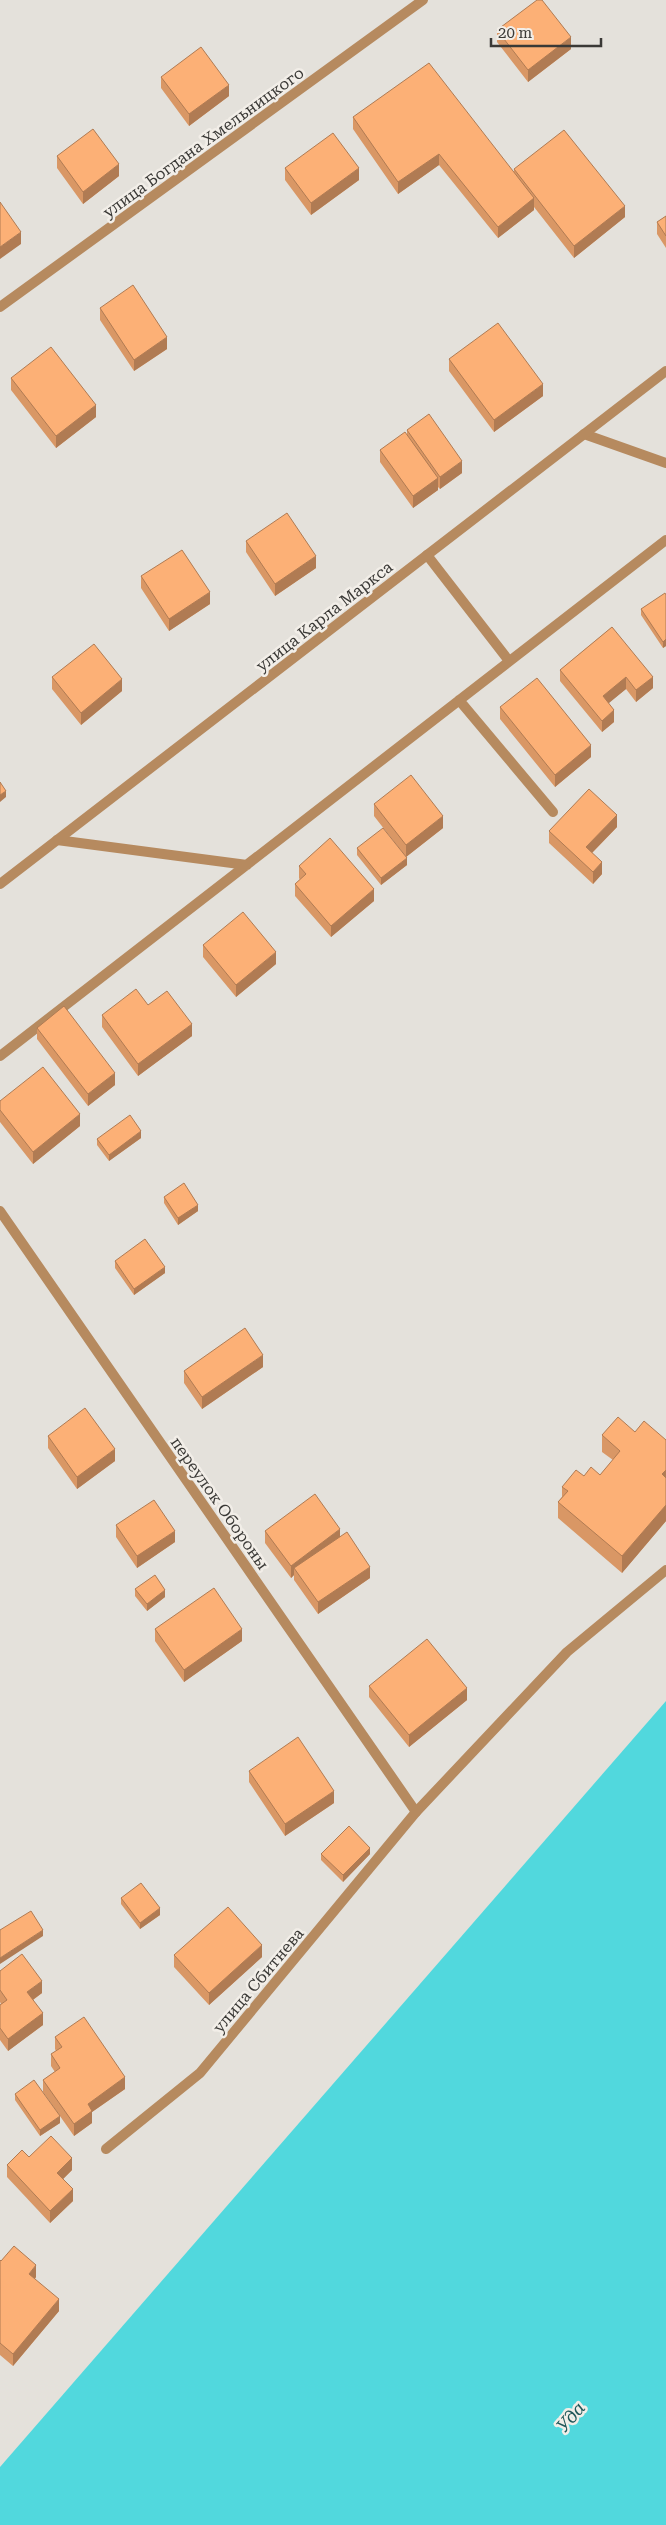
<svg xmlns="http://www.w3.org/2000/svg" width="666" height="2525" font-family="'Roboto Serif',serif">
<rect width="100%" height="100%" fill="#e4e1db"/>
<path fill="#51d8dd" d="M666 1701V2525H0V2467Z"/>
<g fill="none" stroke-linecap="round" stroke-linejoin="round">
<path stroke="#b68a5f" stroke-width="10" d="M584 434 666 463
M427 555 509 661
M459 700 553 812
M57 840 247 865
M0 1056 666 540
M416 1812 567 1652 666 1570"/>
<path stroke="#b68a5f" stroke-width="10" d="M0 307 423 0
M0 884 666 371
M0 1211 416 1812 200 2073 106 2149"/>
</g>
<path fill="#d99765" d="M497 30 571 49 528 82 497 42Z
M161 77 229 96 189 126 161 88Z
M353 117 514 172V169L625 217 574 258 534 207V210L498 238 439 165 398 194 353 129Z
M57 156 119 176 83 204 57 168Z
M285 168 359 180 311 215 285 180Z
M666 216V248L657 234V222Z
M100 308 167 349 134 371 100 320Z
M449 359 543 396 494 432 449 371Z
M11 378 96 417 56 448 11 390Z
M407 430 462 473 440 489 438 487V490L413 508 380 462V450L407 434Z
M246 541 316 568 275 596 246 552Z
M141 576 210 604 169 631 141 588Z
M666 595V646L663 648 641 615V609Z
M612 627 653 688 636 702 626 689 608 703 614 722 602 732 560 681V670Z
M52 677 122 691 81 725 52 689Z
M500 707 591 757 555 787 500 719Z
M374 804 443 828 406 857 374 816Z
M617 827 592 853 602 874 593 884 549 843V831Z
M357 848 407 865 381 885 357 855Z
M299 866 374 901 331 937 295 896V884L300 880 299 878Z
M203 945 276 964 236 997 203 957Z
M148 1005 192 1036 138 1076 102 1027V1015Z
M37 1028 115 1085 88 1106 37 1039Z
M0 1101 80 1126 33 1164 0 1122Z
M141 1138 109 1161 97 1145V1139Z
M164 1197 198 1211 178 1225 164 1203Z
M115 1261 165 1273 134 1295 115 1268Z
M263 1367 202 1409 184 1383V1371Z
M635 1432 666 1440V1521L622 1573 558 1518V1502L562 1497V1487L584 1476 600 1475 613 1460 602 1452V1435Z
M48 1436 115 1461 77 1489 48 1448Z
M116 1525 175 1542 137 1568 116 1537Z
M265 1531 340 1536 370 1578 318 1614 294 1580V1575L291 1578 265 1543Z
M135 1589 165 1597 147 1611 135 1596Z
M155 1629 242 1641 184 1682 155 1641Z
M369 1686 467 1700 409 1747 369 1697Z
M249 1771 334 1803 285 1836 249 1782Z
M321 1854H370L343 1882 321 1860Z
M121 1898 160 1915 140 1929 121 1904Z
M174 1955 262 1957 209 2005 174 1967Z
M0 1971 42 1993 33 2000 43 2025 8 2051 0 2040V2005L1 2004 0 2002Z
M55 2037 125 2089 92 2112V2123L74 2136 43 2092V2080L55 2072 51 2066V2054L56 2051 55 2049Z
M15 2094 60 2123 40 2136 15 2100Z
M29 2157 72 2170 63 2179 73 2201 50 2223 7 2177V2165Z
M0 2260 36 2277 35 2279 59 2311 13 2366 0 2355Z"/>
<path fill="#b07b53" d="M571 37V49L528 82V70Z
M229 85V96L189 126V114Z
M439 154V165L398 194V182Z
M119 164V176L83 204V192Z
M359 168V180L311 215V203Z
M534 198V210L498 238V227Z
M625 206V217L574 258V246Z
M21 232V244L0 259V247Z
M167 337V349L134 371V360Z
M543 384V396L494 432V420Z
M96 405V417L56 448V436Z
M462 461V473L440 489V477Z
M438 478V490L413 508V496Z
M316 556V568L275 596V584Z
M210 592V604L169 631V619Z
M666 639V646L663 648V642Z
M626 677V689L603 708V696Z
M653 677V688L636 702V690Z
M122 679V691L81 725V713Z
M614 710V722L602 732V721Z
M591 745V757L555 787V775Z
M6 791V797L0 802V795Z
M617 815V827L586 859V847Z
M443 816V828L406 857V845Z
M407 858V865L381 885V878Z
M602 862V874L593 884V872Z
M374 889V901L331 937V926Z
M276 952V964L236 997V985Z
M192 1024V1036L138 1076V1064Z
M115 1073V1085L88 1106V1094Z
M80 1114V1126L33 1164V1152Z
M141 1131V1138L109 1161V1155Z
M198 1205V1211L178 1225V1218Z
M165 1267V1273L134 1295V1289Z
M263 1355V1367L202 1409V1397Z
M115 1449V1461L77 1489V1477Z
M666 1470V1486L662 1474Z
M666 1505V1521L622 1573V1556Z
M340 1529V1541L294 1568V1575L291 1578V1566Z
M175 1531V1542L137 1568V1556Z
M370 1567V1578L318 1614V1602Z
M165 1590V1597L147 1611V1604Z
M242 1629V1641L184 1682V1670Z
M467 1688V1700L409 1747V1735Z
M334 1791V1803L285 1836V1824Z
M370 1848V1854L343 1882V1875Z
M160 1908V1915L140 1929V1923Z
M43 1930V1936L0 1964V1958Z
M262 1945V1957L209 2005V1993Z
M42 1981V1993L27 2004V1992Z
M43 2013V2025L8 2051V2039Z
M125 2077V2089L92 2112V2123L74 2136V2124L88 2104Z
M60 2116V2123L40 2136V2130Z
M72 2158V2170L57 2185V2173Z
M73 2189V2201L50 2223V2211Z
M36 2265V2277L29 2286V2274Z
M59 2299V2311L13 2366V2354Z"/>
<path fill="#fcb076" stroke="#b07b53" d="M537 0H542L571 37 528 70 497 30Z
M201 47 229 85 189 114 161 77Z
M429 63 534 198 498 227 439 154 398 182 353 117Z
M93 129 119 164 83 192 57 156Z
M564 130 625 206 574 246 514 169Z
M333 133 359 168 311 203 285 168Z
M0 202 21 232 0 247Z
M666 216V236L657 222Z
M133 285 167 337 134 360 100 308Z
M498 323 543 384 494 420 449 359Z
M51 347 96 405 56 436 11 378Z
M429 414 462 461 440 477 407 430Z
M405 432 438 478 413 496 380 450Z
M287 513 316 556 275 584 246 541Z
M182 550 210 592 169 619 141 576Z
M665 593 666 595V639L663 642 641 609Z
M612 627 653 677 636 690 626 677 603 696 614 710 602 721 560 670Z
M94 644 122 679 81 713 52 677Z
M537 678 591 745 555 775 500 707Z
M411 775 443 816 406 845 374 804Z
M0 782 6 791 0 795Z
M589 789 617 815 586 847 602 862 593 872 549 831Z
M383 828 407 858 381 878 357 848Z
M330 838 374 889 331 926 295 884 306 874 299 866Z
M243 912 276 952 236 985 203 945Z
M136 989 148 1005 167 991 192 1024 138 1064 102 1015Z
M64 1006 115 1073 88 1094 37 1028Z
M43 1067 80 1114 33 1152 0 1110V1101Z
M130 1115 141 1131 109 1155 97 1139Z
M184 1183 198 1205 178 1218 164 1197Z
M145 1239 165 1267 134 1289 115 1261Z
M245 1328 263 1355 202 1397 184 1371Z
M85 1408 115 1449 77 1477 48 1436Z
M618 1417 635 1432 644 1421 666 1440V1470L662 1474 666 1478V1505L622 1556 558 1502 568 1491 562 1487 576 1470 584 1476 591 1467 600 1475 620 1451 602 1435Z
M315 1494 340 1529 291 1566 265 1531Z
M154 1500 175 1531 137 1556 116 1525Z
M347 1532 370 1567 318 1602 294 1568Z
M155 1575 165 1590 147 1604 135 1589Z
M214 1588 242 1629 184 1670 155 1629Z
M427 1639 467 1688 409 1735 369 1686Z
M298 1737 334 1791 285 1824 249 1771Z
M349 1826 370 1848 343 1875 321 1854Z
M141 1883 160 1908 140 1923 121 1898Z
M228 1907 262 1945 209 1993 174 1955Z
M31 1911 43 1930 0 1958V1930Z
M22 1954 42 1981 27 1992 43 2013 8 2039 0 2028V2005L7 2000 0 1990V1971Z
M84 2017 125 2077 88 2104 92 2111 74 2124 43 2080 60 2068 51 2054 62 2047 55 2037Z
M34 2080 60 2116 40 2130 15 2094Z
M51 2136 72 2158 57 2173 73 2189 50 2211 7 2165 22 2150 29 2157Z
M14 2246 36 2265 29 2274 59 2299 13 2354 0 2343V2260L1 2261Z"/>
<g text-anchor="middle" stroke-width="5" stroke-linejoin="round" paint-order="stroke">
<g font-size="16" fill="#3a3936" stroke="#f2eee8">
<text transform="translate(203 142) rotate(-36)" y="6">улица Богдана Хмельницкого</text>
<text transform="translate(324 616) rotate(-38)" y="6">улица Карла Маркса</text>
<text transform="translate(220 1503) rotate(55)" y="6">переулок Обороны</text>
<text transform="translate(258 1980) rotate(-50)" y="6">улица Сбитнева</text>
</g>
<g font-size="18" font-style="italic" fill="#20585a" stroke="#f2eee8">
<text transform="translate(571 2417) rotate(-49)" y="6">Уда</text>
</g>
</g>
<path d="M491 38v8h110v-8" fill="none" stroke="#3a3936" stroke-width="2.5"/>
<text x="498" y="38" font-size="15" fill="#3a3936" stroke="#f2eee8" stroke-width="4" paint-order="stroke">20 m</text>
</svg>
